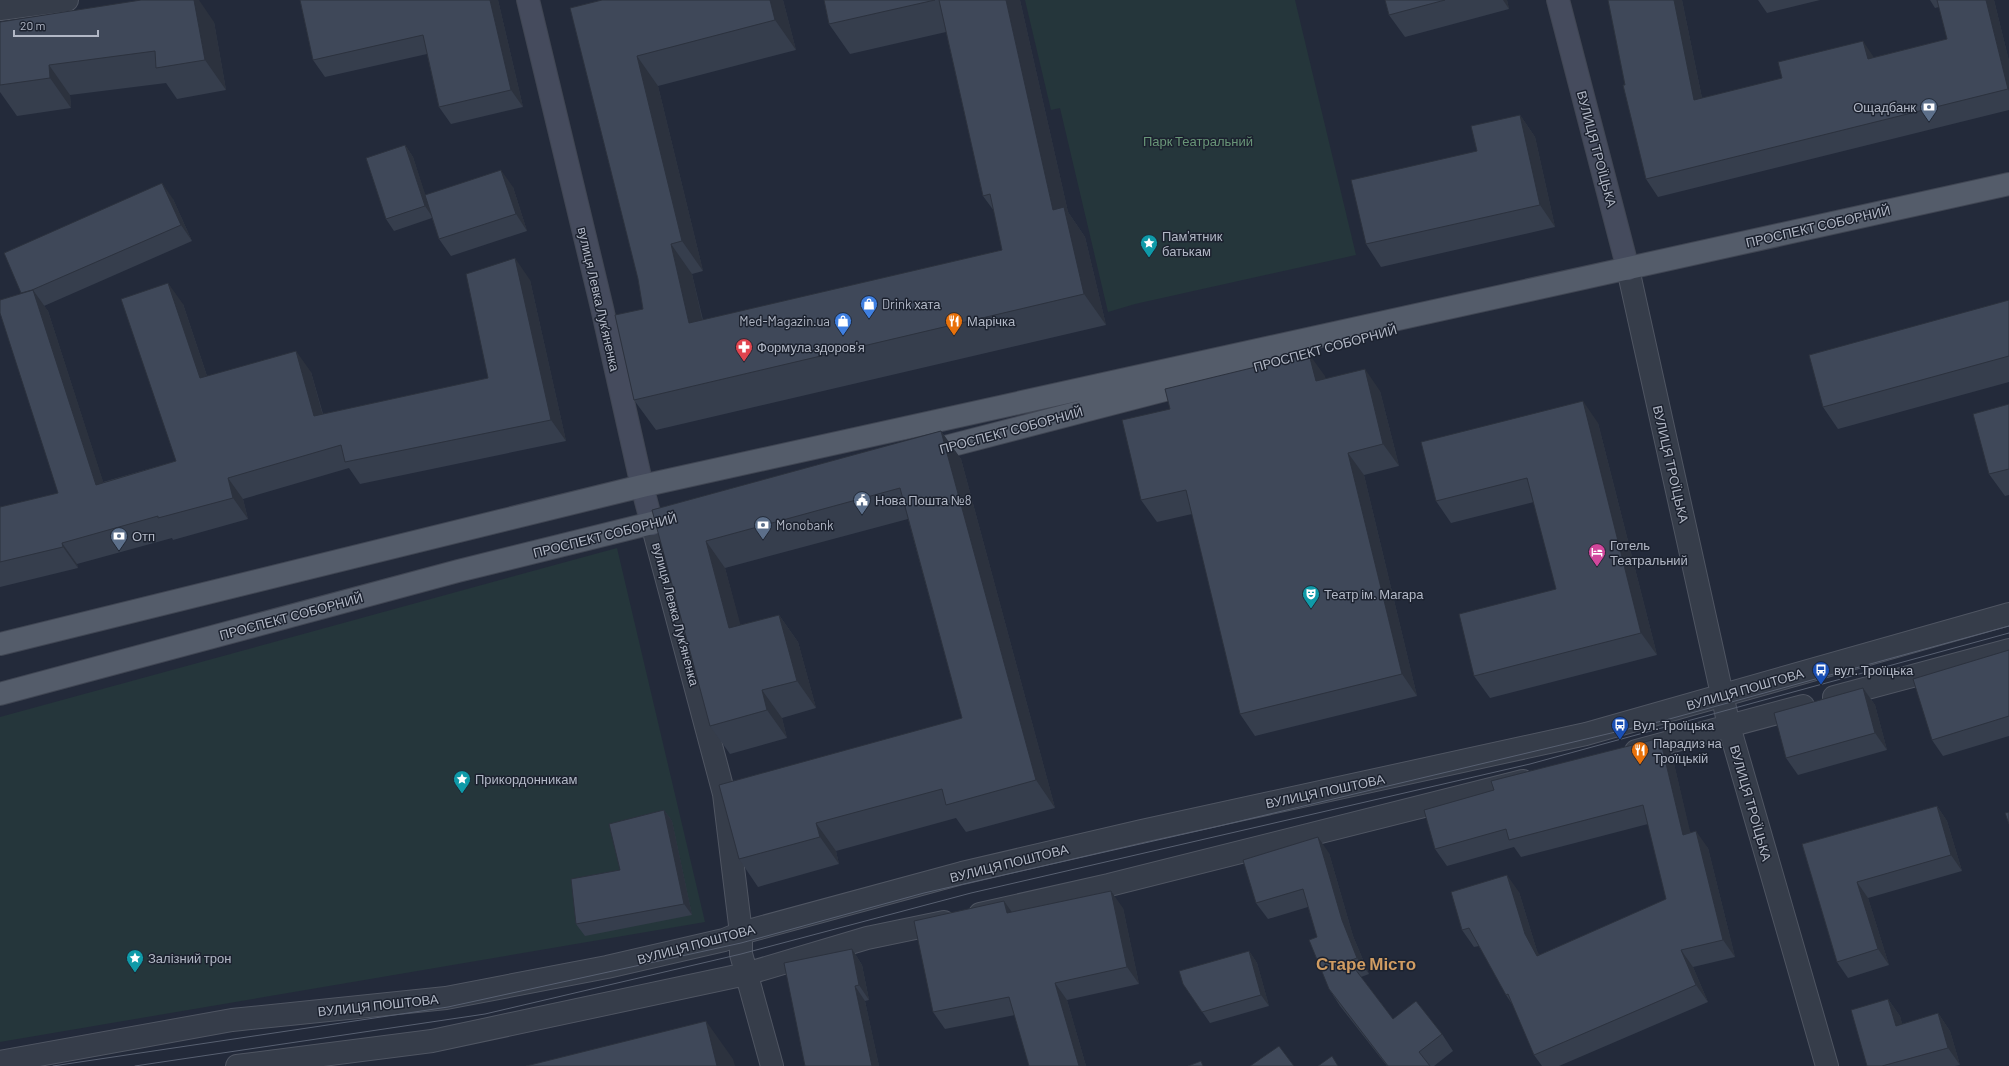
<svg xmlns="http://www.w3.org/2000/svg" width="2009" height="1066" font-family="Barlow,sans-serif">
<rect width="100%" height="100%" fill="#232a3a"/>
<path fill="#25363b" d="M1025 0H1295L1356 255 1135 304 1108 312 1060 108 1051 110Z
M617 548 705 922 0 1042V717Z"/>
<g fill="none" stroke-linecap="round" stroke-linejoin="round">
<g stroke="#4f5562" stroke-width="24">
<path id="street" d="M0 9 67 0
M1628 269 1729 726 1827 1066
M652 524 724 794 741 933V954L772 1066
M1834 697 2009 650
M1636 751 1803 706
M980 914 1109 885 1523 781
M0 1062 232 1020 446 998 607 967 724 940 741 933 962 873 1142 831 1586 734 2009 614
M237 1066 432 1041 746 974 867 938 944 922"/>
</g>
<g stroke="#404653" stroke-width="24">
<path id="secondary" d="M528 0 602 308 642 486 652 524
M1558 0 1628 269"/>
</g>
<g stroke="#404653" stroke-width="24">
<path id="primary" d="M922 453 1265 364
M0 644 642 486 2009 184
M0 694 458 571 684 515"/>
</g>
<use href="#street" stroke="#363d4a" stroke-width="22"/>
<use href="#secondary" stroke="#454b5d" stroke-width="22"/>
<use href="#primary" stroke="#545c6a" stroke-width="22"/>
<path stroke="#586071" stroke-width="1" d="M53 1066 448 1007 741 943 924 893 1215 827 1662 721 2009 626
M135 1066 485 1014 741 954 971 893 1530 764 2009 633"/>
</g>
<path fill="#363e4d" d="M300 0H498L523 107 451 124 439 107 427 54 325 77 313 60Z
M783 0 796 50 658 86 703 271 692 274 703 320 1002 250 994 211 983 196 946 32 850 54 829 24 824 0H1020L1068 212 1085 237 1106 325 656 430 634 400 643 309 638 279 570 8Z
M1385 0H1507L1509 9 1405 37 1389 15Z
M1608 0H1682L1702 98 1875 57 1947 39 1939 7 1935 8 1930 0H1994L2009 61V110L1658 197 1646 179 1625 85Z
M1758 0H1820L1767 13Z
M0 22H214L226 90 177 99 166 83 70 95 71 108 17 116 0 92Z
M1520 115 1535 137 1555 227 1381 267 1366 244 1477 151Z
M405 145 413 157 425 195 513 187 527 231 451 256 439 239 432 218 394 231 386 219Z
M173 199 192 241 44 306 48 311 103 482 176 461 183 304 207 376 311 372 323 414 488 378 530 280 566 441 360 484 349 468 243 499 248 519 173 540 172 538 77 564 78 568 0 587V507L58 493 21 293Z
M2009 300V382L1838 429 1823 407Z
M1325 376V378L1380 391 1399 466 1364 475 1417 696 1255 736 1240 714 1192 514 1157 522 1141 500Z
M2009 404V495L2005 496 1989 474Z
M1598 423 1657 655 1490 698 1474 676 1556 589 1534 502 1451 523 1436 501Z
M941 431 961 459 1055 808 966 832 956 818 836 851 839 864 758 887 739 859 962 718 908 519 725 568 740 625 779 615 798 642 816 708 782 718 787 738 730 754 710 726 652 510Z
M2009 650V736L1943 756 1932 740Z
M1863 688 1875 705 1887 750 1798 775 1786 758Z
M1660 738 1672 755 1690 833 1708 848 1735 957 1693 967 1708 1002 1559 1066H1542L1534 1055 1514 1007 1506 995 1479 946 1474 947 1462 930 1519 892 1537 951 1539 955 1666 899 1648 824 1521 857 1514 847 1447 866 1435 849 1494 790Z
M1937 806 1947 821 1962 871 1868 898 1889 965 1848 978 1837 962 1802 844Z
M664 810 672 821 692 915 585 936 576 924 620 870Z
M1329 853 1353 936 1369 974 1361 977 1393 1019 1442 1034 1453 1051 1434 1066H1387L1340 1006 1329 989 1317 937 1308 907 1268 919 1256 903Z
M1123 908 1139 984 1067 1000 1086 1066H1029L1015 1015 945 1029 933 1012 1012 912Z
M852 949 862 965 869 1000 865 1001 879 1066H805Z
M1249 951 1257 963 1269 1006 1210 1023 1183 984Z
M1888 999 1900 1016 1902 1024 1938 1013 1950 1031 1960 1065 1955 1066H1867Z"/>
<path fill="#2c323e" d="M194 0H199L214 22 226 90 205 60Z
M490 0H498L523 107 511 90Z
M770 0H783L796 50 775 20Z
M1006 0H1020L1068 212 1085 237 1106 325 1084 294 1053 210Z
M1503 0H1507L1509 9Z
M1674 0H1682L1706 118 1694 100Z
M1986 0H1994L2009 61V91L2008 89Z
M1863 41 1875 59H1868Z
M637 56 658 86 703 271 682 241Z
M49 65 70 95 71 108 50 78Z
M1520 115 1535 137 1555 227 1540 205Z
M405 145 413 157 433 218 425 206Z
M501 170 513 187 527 231 516 214Z
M162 183 173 199 192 241 181 225Z
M671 244 692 274 710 354 689 323Z
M515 258 530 280 566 441 551 420Z
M168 283 183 304 215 400 200 378Z
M33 290 48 311 111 506 96 485Z
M296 351 311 372 329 438 314 416Z
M1309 354 1325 376 1331 403 1316 381Z
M1365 369 1380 391 1399 466 1383 444Z
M1583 401 1598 423 1657 655 1641 633Z
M941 431 961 459 1055 808 1036 780Z
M1348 453 1364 475 1417 696 1402 674Z
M228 478 243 499 248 519 233 498Z
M706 541 725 568 749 656 729 628Z
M62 543 77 564 78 568 63 547Z
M779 615 798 642 816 708 797 681Z
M1863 688 1875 705 1887 750 1875 733Z
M762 690 782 718 787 738 767 710Z
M1660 738 1672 755 1695 852 1683 835Z
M1937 806 1947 821 1962 871 1951 855Z
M664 810 672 821 692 915 684 904Z
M816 823 836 851 839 864 820 837Z
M1696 831 1708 848 1735 957 1723 940Z
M1318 837 1329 853 1353 936 1369 974 1357 958 1342 920Z
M1507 875 1519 892 1537 951 1549 973 1537 956 1525 934Z
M1857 882 1868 898 1889 965 1878 949Z
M1111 891 1123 908 1139 984 1127 967Z
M1004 901 1016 918 1007 913Z
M852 949 862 965 869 1000 859 985Z
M1681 950 1693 967 1708 1002 1696 985Z
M1249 951 1257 963 1269 1006 1261 995Z
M1055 983 1067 1000 1086 1066H1079Z
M855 986 865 1001 879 1066H872Z
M1888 999 1900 1016 1908 1043 1896 1026Z
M1938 1013 1950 1031 1960 1065 1948 1048Z
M706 1021 733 1059 735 1066H717Z"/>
<path fill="#3f4859" stroke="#2c323e" d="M141 0H194L205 60 156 68 155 51 49 65 50 78 0 85V22Z
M300 0H490L511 90 439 107 423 35 313 60Z
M602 0H770L775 20 637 56 682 241 671 244 689 323 1002 250 990 194 983 196 939 0H1006L1053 210 1064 207 1084 294 634 400 615 315 643 309 638 279 570 8Z
M824 0H935L829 24Z
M1385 0H1445L1389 15Z
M1608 0H1674L1694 100 1782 78 1778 62 1863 41 1868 59 1947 39 1937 0H1986L2008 89 1646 179 1623 85H1625Z
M1520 115 1540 205 1366 244 1351 180 1477 151 1471 126Z
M405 145 425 206 386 219 366 158Z
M501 170 516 214 439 239 425 195Z
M162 183 181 225 32 290 21 293 4 253Z
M515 258 551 420 345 462 341 445 228 478 233 498 158 518V516L62 543 63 547 0 562V507L58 493 0 313V300L33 290 96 485 176 461 121 299 168 283 200 378 296 351 314 416 488 378 466 274Z
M2009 300V356L1823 407 1809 355Z
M1309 354 1316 381 1365 369 1383 444 1348 453 1402 674 1240 714 1186 490 1141 500 1122 420 1170 409 1165 389Z
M1583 401 1641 633 1474 676 1459 614 1556 589 1527 478 1436 501 1421 442Z
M2009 404V469L1989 474 1973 414Z
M941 431 1036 780 946 805 942 789 816 823 820 837 739 859 719 785 962 718 900 488 706 541 729 628 779 615 797 681 762 690 767 710 710 726 652 510Z
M2009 650V716L1932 740 1913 679Z
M1863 688 1875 733 1786 758 1774 713Z
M1660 738 1683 835 1696 831 1723 940 1681 950 1696 985 1534 1055 1508 994 1506 995 1469 928 1462 930 1451 892 1507 875 1525 934 1537 956 1666 899 1643 805 1509 840 1506 829 1435 849 1424 810 1494 790 1491 781Z
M1937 806 1951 855 1857 882 1878 949 1837 962 1802 844Z
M664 810 684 904 576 924 571 879 620 870 609 824Z
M2009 812V824L2005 813Z
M1318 837 1342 920 1357 958 1349 961 1393 1019 1416 1001 1442 1034 1419 1052 1430 1066H1388L1329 989 1309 940 1317 937 1303 889 1256 903 1243 860Z
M1111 891 1127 967 1055 983 1079 1066H1029L1009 997 933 1012 914 921 1004 901 1007 913Z
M852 949 859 985 855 986 872 1066H805L784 963Z
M1249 951 1261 995 1202 1012 1183 984 1179 971Z
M1888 999 1896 1026 1938 1013 1948 1048 1882 1066H1867L1851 1010Z
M706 1021 717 1066H526Z
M1279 1046 1294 1066H1250Z
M1332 1056 1338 1066H1318Z
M1201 1061 1203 1066H1188Z"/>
<defs>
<g id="bank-pin" transform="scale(0.9)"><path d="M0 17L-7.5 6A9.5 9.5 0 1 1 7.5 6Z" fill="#5c6f8a" stroke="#1c222f"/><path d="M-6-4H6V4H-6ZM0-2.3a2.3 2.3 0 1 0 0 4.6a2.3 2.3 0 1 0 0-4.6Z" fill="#fff"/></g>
<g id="sight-pin" transform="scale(0.9)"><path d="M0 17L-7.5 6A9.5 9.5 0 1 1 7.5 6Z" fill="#0f9aa8" stroke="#1c222f"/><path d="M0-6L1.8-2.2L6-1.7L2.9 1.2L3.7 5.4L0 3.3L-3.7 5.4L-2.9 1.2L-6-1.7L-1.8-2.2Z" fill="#fff"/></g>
<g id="shop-pin" transform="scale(0.9)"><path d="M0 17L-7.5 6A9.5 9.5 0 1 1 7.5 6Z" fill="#3f7fe0" stroke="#1c222f"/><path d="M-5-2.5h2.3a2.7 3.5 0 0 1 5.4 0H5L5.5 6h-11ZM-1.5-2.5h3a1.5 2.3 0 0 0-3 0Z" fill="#fff"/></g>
<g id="restaurant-pin" transform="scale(0.9)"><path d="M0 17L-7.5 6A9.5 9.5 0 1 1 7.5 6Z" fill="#e8710a" stroke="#1c222f"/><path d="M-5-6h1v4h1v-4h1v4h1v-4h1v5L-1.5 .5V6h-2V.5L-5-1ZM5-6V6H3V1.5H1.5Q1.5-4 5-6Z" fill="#fff"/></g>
<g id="pharmacy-pin" transform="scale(0.9)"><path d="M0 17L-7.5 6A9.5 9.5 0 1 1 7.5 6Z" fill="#e0444e" stroke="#1c222f"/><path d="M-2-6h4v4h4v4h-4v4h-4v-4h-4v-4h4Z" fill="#fff"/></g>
<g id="civic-pin" transform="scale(0.9)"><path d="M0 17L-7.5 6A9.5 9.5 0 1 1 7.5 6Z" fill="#5c6f8a" stroke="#1c222f"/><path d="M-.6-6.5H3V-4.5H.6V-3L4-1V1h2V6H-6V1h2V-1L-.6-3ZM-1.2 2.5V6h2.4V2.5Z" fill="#fff"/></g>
<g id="hotel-pin" transform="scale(0.9)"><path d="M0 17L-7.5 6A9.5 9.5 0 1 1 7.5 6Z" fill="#d1479c" stroke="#1c222f"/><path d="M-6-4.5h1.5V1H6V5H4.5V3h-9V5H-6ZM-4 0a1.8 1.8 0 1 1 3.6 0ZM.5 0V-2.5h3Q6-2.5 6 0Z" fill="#fff"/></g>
<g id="theatre-pin" transform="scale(0.9)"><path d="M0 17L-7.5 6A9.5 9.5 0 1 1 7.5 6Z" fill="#0f9aa8" stroke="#1c222f"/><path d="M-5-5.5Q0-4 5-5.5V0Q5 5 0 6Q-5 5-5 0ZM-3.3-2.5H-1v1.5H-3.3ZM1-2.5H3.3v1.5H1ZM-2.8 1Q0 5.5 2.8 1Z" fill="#fff"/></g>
<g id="bus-pin" transform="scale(0.9)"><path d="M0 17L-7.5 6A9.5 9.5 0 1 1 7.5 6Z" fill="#1a4fb4" stroke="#1c222f"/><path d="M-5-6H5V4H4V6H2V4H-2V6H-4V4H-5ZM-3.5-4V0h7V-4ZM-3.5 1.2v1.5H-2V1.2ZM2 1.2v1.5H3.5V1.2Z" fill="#fff"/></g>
</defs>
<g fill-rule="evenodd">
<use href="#bank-pin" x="1929" y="107"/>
<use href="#sight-pin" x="1149" y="243"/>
<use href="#shop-pin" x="869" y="304"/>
<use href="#shop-pin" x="843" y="321"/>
<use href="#restaurant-pin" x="954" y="321"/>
<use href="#pharmacy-pin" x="744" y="347"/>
<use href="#civic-pin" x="862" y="500"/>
<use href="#bank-pin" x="763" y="525"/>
<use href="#bank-pin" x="119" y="536"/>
<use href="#hotel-pin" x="1597" y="552"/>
<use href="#theatre-pin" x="1311" y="594"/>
<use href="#bus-pin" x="1821" y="670"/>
<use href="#bus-pin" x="1620" y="725"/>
<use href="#restaurant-pin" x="1640" y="750"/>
<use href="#sight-pin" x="462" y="779"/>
<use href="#sight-pin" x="135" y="958"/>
</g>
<g text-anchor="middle" stroke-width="3" stroke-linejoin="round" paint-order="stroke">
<g font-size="13" fill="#b2b8c6" stroke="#1c222f" text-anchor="start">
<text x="1916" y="112" text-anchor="end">Ощадбанк</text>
<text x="1162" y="241">Пам'ятник<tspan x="1162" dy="15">батькам</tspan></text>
<text x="882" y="309">Drink хата</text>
<text x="830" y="326" text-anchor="end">Med-Magazin.ua</text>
<text x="967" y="326">Марічка</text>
<text x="757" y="352">Формула здоров'я</text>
<text x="875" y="505">Нова Пошта №8</text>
<text x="776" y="530">Monobank</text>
<text x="132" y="541">Отп</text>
<text x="1610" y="550">Готель<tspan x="1610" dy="15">Театральний</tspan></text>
<text x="1324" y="599">Театр ім. Магара</text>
<text x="1834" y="675">вул. Троїцька</text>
<text x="1633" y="730">Вул. Троїцька</text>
<text x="1653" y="748">Парадиз на<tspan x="1653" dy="15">Троїцькій</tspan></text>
<text x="475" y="784">Прикордонникам</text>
<text x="148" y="963">Залізний трон</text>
</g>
<g font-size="13" fill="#699678" stroke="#1c222f">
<text x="1198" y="146">Парк Театральний</text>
</g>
<g font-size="13" fill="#b2b8c6" stroke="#1c222f">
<text transform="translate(1597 149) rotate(75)" y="5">ВУЛИЦЯ ТРОЇЦЬКА</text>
<text transform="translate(1818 226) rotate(-13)" y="5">ПРОСПЕКТ СОБОРНИЙ</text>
<text transform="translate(599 299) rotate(77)" y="5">вулиця Левка Лукʼяненка</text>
<text transform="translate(1325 348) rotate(-15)" y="5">ПРОСПЕКТ СОБОРНИЙ</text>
<text transform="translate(1011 430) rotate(-15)" y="5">ПРОСПЕКТ СОБОРНИЙ</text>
<text transform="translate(1671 464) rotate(77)" y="5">ВУЛИЦЯ ТРОЇЦЬКА</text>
<text transform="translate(605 535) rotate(-14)" y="5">ПРОСПЕКТ СОБОРНИЙ</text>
<text transform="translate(676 614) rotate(75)" y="5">вулиця Левка Лукʼяненка</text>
<text transform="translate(291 616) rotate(-15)" y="5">ПРОСПЕКТ СОБОРНИЙ</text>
<text transform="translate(1745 689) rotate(-16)" y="5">ВУЛИЦЯ ПОШТОВА</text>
<text transform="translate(1325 791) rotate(-12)" y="5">ВУЛИЦЯ ПОШТОВА</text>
<text transform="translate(1751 803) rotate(74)" y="5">ВУЛИЦЯ ТРОЇЦЬКА</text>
<text transform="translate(1009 863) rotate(-14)" y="5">ВУЛИЦЯ ПОШТОВА</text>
<text transform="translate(696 944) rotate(-15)" y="5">ВУЛИЦЯ ПОШТОВА</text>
<text transform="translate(378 1005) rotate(-6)" y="5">ВУЛИЦЯ ПОШТОВА</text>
</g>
<g font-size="17" font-weight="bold" fill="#d09c62" stroke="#1c222f">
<text x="1366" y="970">Старе Місто</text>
</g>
</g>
<path d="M14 30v6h84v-6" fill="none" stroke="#b2b8c6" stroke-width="2"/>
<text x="20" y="30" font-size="12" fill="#b2b8c6" stroke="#1c222f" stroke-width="3" paint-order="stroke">20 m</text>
</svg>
